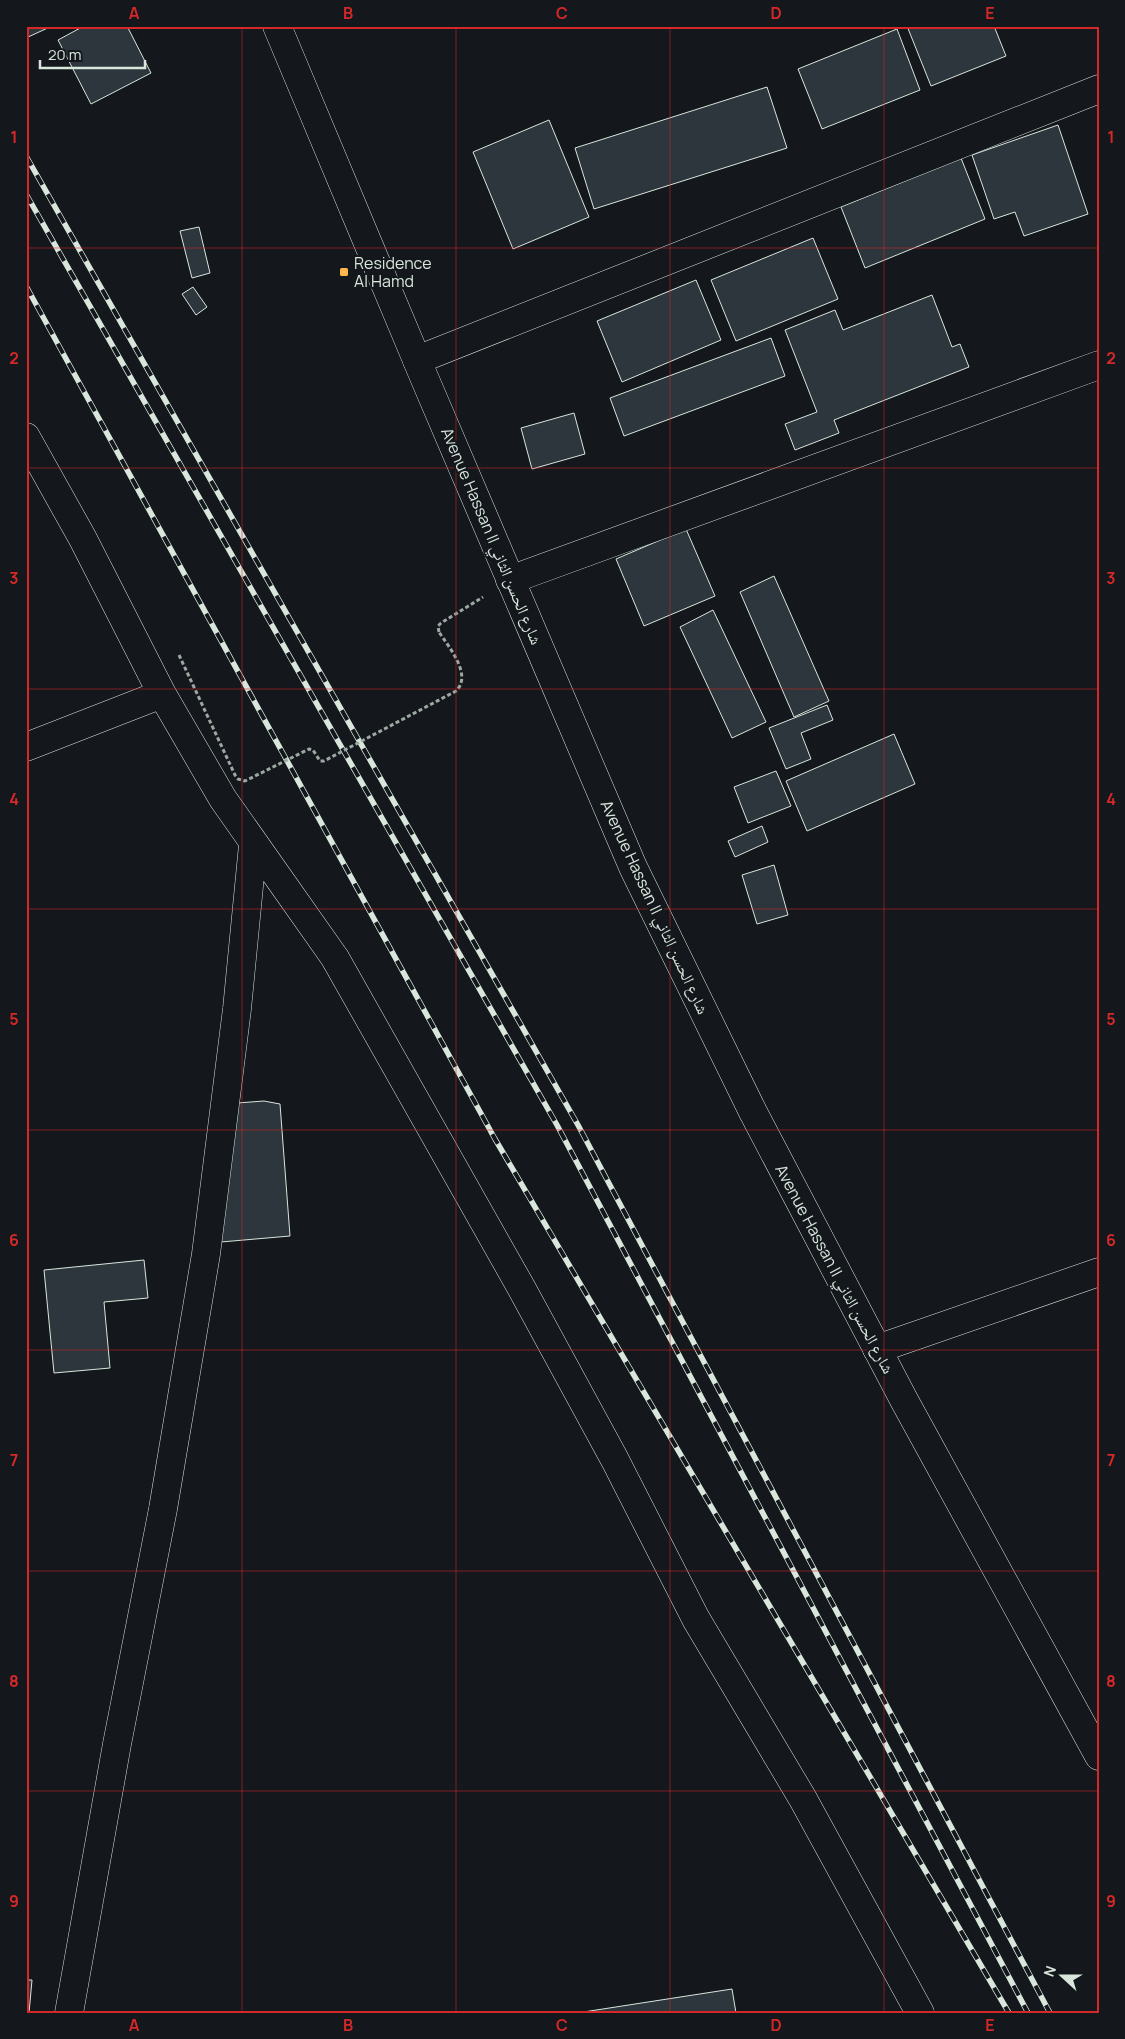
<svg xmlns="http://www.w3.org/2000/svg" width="1125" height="2039" font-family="Manrope,'Noto Naskh Arabic',sans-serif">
<rect width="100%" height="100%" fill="#14181c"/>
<path fill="#2c363c" stroke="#d8e6dc" d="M26 26H52L26 38Z
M84 26H127L151 73 91 104 58 40Z
M907 26H994L1006 56 931 86Z
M897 29 920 90 822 129 798 69Z
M767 87 787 148 594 209 575 148Z
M549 120 589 217 513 249 473 152Z
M1058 125 1088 214 1024 236 1015 212 994 219 972 155Z
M961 158 985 219 865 268 841 207Z
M199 227 210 273 192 278 180 231Z
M813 238 838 299 736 341 711 280Z
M696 280 721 340 622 382 597 321Z
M193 287 207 307 196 315 182 294Z
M932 295 952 347 960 344 969 367 834 420 839 433 795 450 785 424 817 412 785 330 835 310 843 330Z
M771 338 785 376 624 436 610 398Z
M574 413 585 454 532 469 521 428Z
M686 529 715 596 644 626 616 559Z
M774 576 829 701 794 717 740 592Z
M713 610 766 722 732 738 680 627Z
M827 705 833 720 801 733 811 759 786 769 769 728Z
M894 734 915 784 807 831 786 781Z
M776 771 791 806 748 823 734 787Z
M762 826 768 842 735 857 728 841Z
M774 865 788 915 757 924 742 875Z
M264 1101 280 1104 290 1236 221 1242 210 1239 237 1103Z
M144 1260 148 1298 104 1302 110 1368 54 1373 44 1270Z
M26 1980H32L29 2013H26Z
M732 1989 736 2013H577Z"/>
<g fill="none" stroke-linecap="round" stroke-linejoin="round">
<g stroke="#d8e6dc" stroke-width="29">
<path id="minor" d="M417 360 1099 89
M26 437 83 539 162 694 223 799 335 958 522 1289 615 1460 696 1619 803 1799 920 2013
M510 580 1099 365
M26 747 162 694
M877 1349 1099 1272
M69 2013 117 1744 163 1509 206 1254 237 1009 253 845"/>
</g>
<g stroke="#d8e6dc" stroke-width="29">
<path id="major" d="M277 26 424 377 633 867 753 1112 904 1400 1099 1756"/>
</g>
<path stroke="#9da8a2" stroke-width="3" stroke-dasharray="4 2.5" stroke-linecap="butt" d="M439 632 438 626 441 623 483 597"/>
<use href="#minor" stroke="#14181c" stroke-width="28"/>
<use href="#major" stroke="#14181c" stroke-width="28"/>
<g stroke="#d8e6dc" stroke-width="5.5">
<path id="rail" d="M26 156 578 1125 1050 2013
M26 194 557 1125 1028 2013
M26 286 495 1139 1009 2013"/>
</g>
<use href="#rail" stroke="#14181c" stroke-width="4" stroke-dasharray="11" stroke-linecap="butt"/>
<path stroke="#9da8a2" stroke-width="3" stroke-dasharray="4 2.5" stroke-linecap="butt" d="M179 655 235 775 238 779 245 781 309 749 313 750 320 761H324L456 691C473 675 448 646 439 632"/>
</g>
<path fill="none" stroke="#d62828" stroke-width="1" stroke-opacity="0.55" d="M242 26V2013M456 26V2013M670 26V2013M884 26V2013M26 248H1099M26 468H1099M26 689H1099M26 909H1099M26 1130H1099M26 1350H1099M26 1571H1099M26 1791H1099"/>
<rect fill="#ffb74d" stroke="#14181c" stroke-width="2" x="339" y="267" width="10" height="10" rx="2.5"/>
<g text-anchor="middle" stroke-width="4" stroke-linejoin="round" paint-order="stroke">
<g font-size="16" fill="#d8e6dc" stroke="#14181c" text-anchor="start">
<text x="354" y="269">Residence<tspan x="354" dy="18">Al Hamd</tspan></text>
</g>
<g font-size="16" fill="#d8e6dc" stroke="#14181c">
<text transform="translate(492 536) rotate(67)" y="6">Avenue Hassan II شارع الحسن الثاني</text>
<text transform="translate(655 907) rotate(65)" y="6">Avenue Hassan II شارع الحسن الثاني</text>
<text transform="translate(835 1269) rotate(62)" y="6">Avenue Hassan II شارع الحسن الثاني</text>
</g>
</g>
<rect width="1125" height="2039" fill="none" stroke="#14181c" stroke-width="55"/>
<g transform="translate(1062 1976) rotate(291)" stroke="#14181c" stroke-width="4" paint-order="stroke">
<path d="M0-4L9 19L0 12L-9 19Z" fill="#d8e6dc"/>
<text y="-8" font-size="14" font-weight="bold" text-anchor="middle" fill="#d8e6dc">N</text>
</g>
<path d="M40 60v8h105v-8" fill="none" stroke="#d8e6dc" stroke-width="2.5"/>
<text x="48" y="60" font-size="15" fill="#d8e6dc" stroke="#14181c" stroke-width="4" paint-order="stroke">20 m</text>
<rect x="28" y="28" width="1070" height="1984" fill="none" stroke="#d62828" stroke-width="2"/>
<g font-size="16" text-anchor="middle" font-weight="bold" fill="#d62828">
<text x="134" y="19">A</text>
<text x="348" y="19">B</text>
<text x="562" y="19">C</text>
<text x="776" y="19">D</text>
<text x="990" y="19">E</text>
<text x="14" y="143">1</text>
<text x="1111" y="143">1</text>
<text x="14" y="364">2</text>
<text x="1111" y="364">2</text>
<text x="14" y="584">3</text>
<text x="1111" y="584">3</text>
<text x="14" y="805">4</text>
<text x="1111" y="805">4</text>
<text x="14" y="1025">5</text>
<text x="1111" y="1025">5</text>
<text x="14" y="1246">6</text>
<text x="1111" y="1246">6</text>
<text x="14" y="1466">7</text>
<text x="1111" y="1466">7</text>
<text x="14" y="1687">8</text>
<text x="1111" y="1687">8</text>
<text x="14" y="1907">9</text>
<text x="1111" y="1907">9</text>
<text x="134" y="2031">A</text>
<text x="348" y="2031">B</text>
<text x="562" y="2031">C</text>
<text x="776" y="2031">D</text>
<text x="990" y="2031">E</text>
</g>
</svg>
